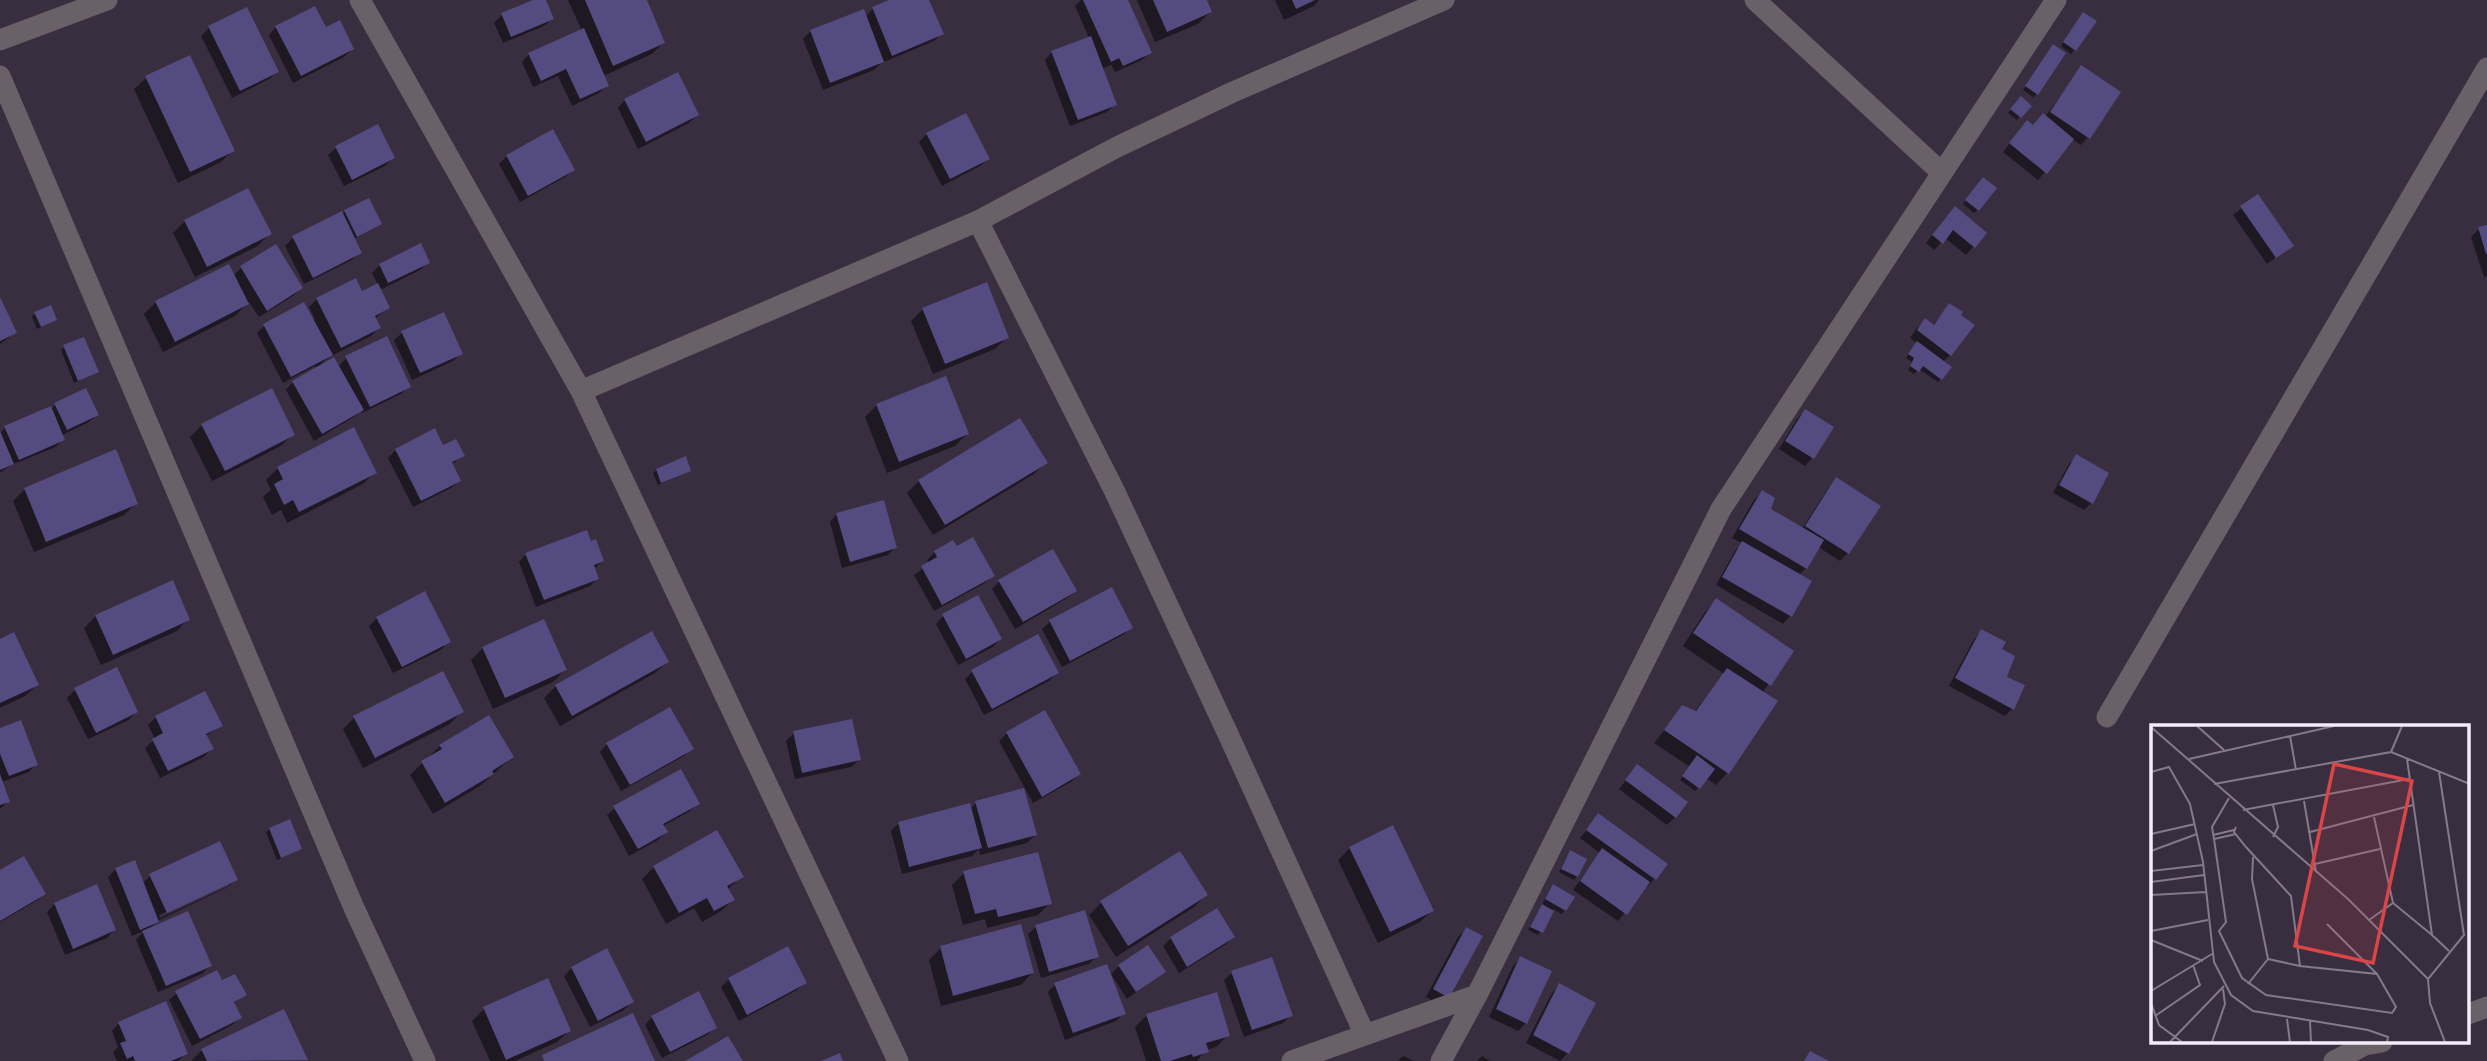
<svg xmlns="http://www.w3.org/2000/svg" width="2487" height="1061" font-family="'Source Serif 4',serif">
<rect width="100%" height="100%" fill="#392d40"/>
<path fill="#0007" fill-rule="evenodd" d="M538 0H545L552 19 544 26 503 43 494 23 502 15Z
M568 0H645L663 43 652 54 603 76 607 86 599 93 572 106 558 76 533 87 522 62 529 54 582 31Z
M893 0H927L942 33 934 41 884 62V60L874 70 823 90 803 39 811 31 865 17 873 9Z
M1081 0H1126L1149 53 1142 60 1115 72 1111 65 1101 69 1115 104 1107 112 1070 126 1045 60 1052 52 1089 38 1075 6Z
M1137 0H1205L1210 12 1198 24 1155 42Z
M1275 0H1319L1314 6 1284 20Z
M2080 17 2095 21 2071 54 2061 46Z
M276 27 325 29 352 49 344 57 293 83 269 35Z
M209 28 277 72 269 79 232 98 201 36Z
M2050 49 2037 94 2033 97 2023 90Z
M189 57 233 150 221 162 178 183 134 89 146 78Z
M2082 67 2088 137 2081 145 2072 139 2038 180 2003 152 2020 130 2033 127 2045 117Z
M625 100 697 115 689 123 638 149 618 108Z
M2017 102 2020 117 2017 120 2008 113Z
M927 134 988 159 980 166 942 186 919 142Z
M336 148 393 158 385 166 344 186 328 155Z
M507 156 573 170 565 177 520 202 499 164Z
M1980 183 1977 210 1974 213 1963 204Z
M2257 196 2292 245 2267 264 2233 215Z
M345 212 380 224 354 239 360 252 352 260 304 284 285 246 293 238Z
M1947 216 1985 233 1966 255 1945 238 1934 250 1926 243Z
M185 221 269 234 258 246 195 277 173 233Z
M2487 227V276L2484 277 2471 237 2479 229Z
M275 246 301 288 293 296 259 317 249 302 235 316 163 352 144 314 156 302 233 276 241 268Z
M428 262 420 270 380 290 388 308 374 319 379 328 371 336 333 355 332 353 318 367H338L346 358 409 386 401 394 362 413 361 411 354 417 314 441 286 390 293 382 317 369 315 366 283 383 257 333 264 326 315 320 309 307 317 299 362 293 378 285 372 273 380 265Z
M0 301 15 333 0 344Z
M1950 305V355L1943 362 1941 379 1938 382 1919 369 1914 374 1908 370 1912 362 1906 358 1917 343 1910 338 1917 328 1925 321 1932 326Z
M923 309 1007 337 995 349 933 374 911 321Z
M35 313 55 320 37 329 32 317Z
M402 333 461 353 453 361 412 380 394 340Z
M64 347 97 372 74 383 61 350Z
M55 405 97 415 89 422 62 435 63 439 56 447 11 465 0 473V433L5 428 51 409Z
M877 405 967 434 955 446 887 473 865 417Z
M1805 411 1812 458 1805 466 1779 449 1797 419Z
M202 425 293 434 281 446 212 481 190 437Z
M443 447 463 455 451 465 459 481 451 488 413 507 388 458 396 450Z
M2076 457 2091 503 2084 510 2053 493 2069 464Z
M1045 463 1034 474 933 535 907 493 919 481Z
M278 468 375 472 363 484 287 523 281 510 272 515 263 497 271 490 266 480Z
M657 470 689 471 658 485 653 473Z
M1837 479 1848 553 1840 561 1818 547 1806 568 1798 576 1810 582 1790 616 1783 624 1716 585 1735 551 1742 543 1732 538 1754 500 1762 492 1769 509 1802 529 1829 487Z
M25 489 136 503 124 515 34 552 13 501Z
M837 514 895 548 888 555 842 568 830 522Z
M953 542 956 548 993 576 985 583 934 611 914 575 929 564 927 560 935 552Z
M526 554 602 561 594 569 597 579 590 586 536 607 519 562Z
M1000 581 1075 591 1067 598 1015 629 992 589Z
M1717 601 1792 652 1762 693 1727 773 1716 785 1706 778 1695 791 1680 780 1690 767 1654 743 1683 707 1694 712 1724 674 1683 646 1705 612Z
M96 616 188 619 177 631 101 665 84 628Z
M943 616 1000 639 993 647 958 665 936 624Z
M377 618 448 642 441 650 393 673 369 626Z
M1050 622 1131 627 1123 635 1062 667 1042 629Z
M1981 632 2000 649 2012 709 2005 716 1949 686 1974 639Z
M0 641 37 685 25 696 0 708Z
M483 648 565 670 553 682 493 709 471 660Z
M667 662 655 673 560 726 544 698 556 686Z
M972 672 1057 673 1049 681 984 715 965 679Z
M75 690 136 712 129 720 88 739 67 698Z
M461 712 450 724 363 768 343 729 354 718Z
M156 717 220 726 205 737 211 749 204 757 160 778 145 748 155 739 148 725Z
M489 717 512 757 480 786 433 814 410 775 440 746Z
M0 730 36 764 29 772 2 782 8 801 0 809Z
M794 733 859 760 851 767 795 779 786 741Z
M1007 733 1079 774 1071 782 1033 803 999 741Z
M607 744 691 748 684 756 621 791 600 752Z
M1637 766 1675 817 1667 825 1619 789Z
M698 803 690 811 663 826 666 832 658 840 629 856 607 815 615 808Z
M976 803 1035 835 1027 843 980 855 979 849 972 856 902 874 891 831 899 823 970 809Z
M1598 816 1665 864 1654 879 1647 887 1645 886 1618 921 1573 890 1600 853 1580 838Z
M270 829 300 849 277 860 266 832Z
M716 832 741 877 727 890 733 900 721 911 702 922 694 908 666 924 642 879 654 867Z
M1350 848 1432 911 1420 922 1378 943 1338 860Z
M1180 853 1206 895 1194 907 1116 957 1089 915 1101 903Z
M1567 856 1577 876 1574 880 1559 872Z
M116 869 142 884 150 876 236 879 228 887 157 921 149 930 210 966 202 974 158 992 136 940 144 931 132 936 108 877ZM229 882V886L160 918 159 915Z
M0 872 44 894 36 901 0 922Z
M964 873 1050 903 1038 915 987 928 985 919 963 925 952 885Z
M1550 890 1565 910 1562 914 1553 909 1538 935 1528 930Z
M55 904 114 930 107 938 65 955 47 912Z
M1216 910 1233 937 1225 945 1179 973 1163 946 1171 938Z
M1036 927 1097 956 1089 964 1041 978 1028 934Z
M1466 929 1448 997 1440 1005 1426 997 1458 937Z
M941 948 1032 973 1021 985 941 1006 929 960Z
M1520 958 1526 1023 1518 1031 1489 1017 1513 966Z
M1119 966 1163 972 1127 999 1111 974Z
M572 968 632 1002 624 1010 590 1027 564 976Z
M1232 973 1291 1015 1283 1023 1244 1037 1224 980Z
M729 979 805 982 797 990 739 1021 721 987Z
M547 981 569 1031 557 1042 515 1061H490L472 1021 484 1009Z
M221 983 244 995 233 1004 240 1018 232 1025 192 1046 169 1000 177 993Z
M1055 985 1124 1013 1116 1021 1065 1040 1048 992Z
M1559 986 1568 1053 1560 1061 1526 1043 1552 993Z
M1147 1015 1228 1035 1216 1047 1206 1050 1197 1061H1146L1135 1027Z
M652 1017 715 1027 707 1035 662 1058 645 1025Z
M119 1023 186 1053 178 1061H117L113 1052 118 1047 112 1031Z
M202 1050 306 1059 191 1061Z
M1403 1056 1414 1061H1398Z
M1482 1056 1490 1061H1477Z"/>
<path fill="#544b81" d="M533 0H546L554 19 511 37 501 13Z
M585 0H647L665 43 613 66Z
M889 0H929L944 34 892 56 872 7Z
M1083 0H1128L1152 53 1123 66 1119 58 1111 62Z
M1153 0H1207L1212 12 1167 32Z
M1292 0H1315L1296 9Z
M315 6 326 27 340 20 354 49 301 76 275 26Z
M247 7 279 72 240 91 208 26Z
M864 9 884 62 830 83 810 30Z
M2083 12 2097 21 2076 51 2063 42Z
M584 28 609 86 580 99 566 69 541 81 528 53Z
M1091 36 1117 105 1078 120 1051 51Z
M2053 44 2066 53 2038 95 2025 86Z
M190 55 235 151 190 172 145 76Z
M2081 65 2121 92 2090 139 2050 112Z
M678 72 699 115 646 142 624 99Z
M2021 96 2032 106 2021 118 2010 109Z
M966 113 990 159 950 179 926 133Z
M2043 113 2074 139 2047 174 2009 143 2027 120 2033 125Z
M378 124 395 158 352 180 335 146Z
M553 129 575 170 528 196 506 155Z
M1983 177 1997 188 1979 211 1965 200Z
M248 188 272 234 207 267 184 220Z
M2258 194 2294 246 2276 258 2240 206Z
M369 198 382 224 357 237 344 210Z
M1955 206 1987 233 1975 248 1953 230 1943 244 1932 235Z
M342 211 362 253 313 278 292 236Z
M2487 225V254H2486L2478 227Z
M421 243 430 263 388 283 379 264Z
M276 244 303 288 267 311 240 266Z
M229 264 249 304 175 342 155 301Z
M356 278 362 291 378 283 390 308 375 316 381 328 341 348 316 298Z
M987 282 1009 338 945 364 922 308Z
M0 297 17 333 0 341Z
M304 302 333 355 291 377 263 324Z
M1949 303 1963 312 1961 315 1975 325 1951 356 1917 330 1925 318 1934 325Z
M51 305 57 320 41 327 34 312Z
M444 312 463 354 420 373 401 331Z
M387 336 411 387 370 407 345 356Z
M84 337 99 372 78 381 63 345Z
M1917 341 1952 367 1942 380 1923 366 1919 372 1910 366 1914 358 1908 354Z
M334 357 364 410 322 434 292 381Z
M946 376 969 434 899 462 876 404Z
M86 388 99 415 67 430 54 403Z
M272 388 295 435 225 471 201 424Z
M51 406 65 440 19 460 4 426Z
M1805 409 1834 427 1814 459 1785 441Z
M1020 418 1048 463 945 525 918 480Z
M354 427 377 473 299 512 293 500 284 505 274 484 283 479 277 467Z
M435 428 443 445 456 439 465 456 452 462 461 481 421 501 395 449Z
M0 431 14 464 0 470Z
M116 449 138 504 46 542 24 488Z
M2076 454 2109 473 2093 504 2059 485Z
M686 456 691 471 661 483 656 469Z
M1836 477 1881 506 1849 554 1805 526Z
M1762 490 1775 498 1771 509 1824 540 1807 569 1739 529Z
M884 500 897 548 850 562 836 513Z
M587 530 591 541 596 539 604 561 594 565 599 579 544 600 525 553Z
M973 537 995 576 942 605 921 566 937 557 934 551 953 540 957 546Z
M1742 541 1812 581 1792 617 1722 577Z
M1053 549 1077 591 1023 622 998 580Z
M173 580 190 620 113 655 95 615Z
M1112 587 1133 628 1070 661 1049 620Z
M425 591 451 642 402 667 376 617Z
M978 595 1002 639 966 659 942 614Z
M1716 598 1794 651 1771 686 1693 633Z
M544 619 567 670 505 698 482 647Z
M1981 629 2006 642 2002 649 2015 656 2007 677 2025 685 2014 710 1955 678Z
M652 631 669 662 572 716 555 685Z
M14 632 39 685 0 703V639Z
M1038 634 1059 673 992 709 971 670Z
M117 667 138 712 96 733 74 688Z
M1727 668 1778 701 1729 774 1664 730 1682 705 1696 711Z
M443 671 464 712 375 758 353 716Z
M205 691 223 726 206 734 214 749 168 771 152 739 163 733 155 716Z
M670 707 694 749 630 785 606 743Z
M1045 710 1081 774 1042 797 1006 732Z
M489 715 514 757 492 771 494 774 445 803 421 761 442 749 439 745Z
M852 719 861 760 802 773 793 731Z
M21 720 38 765 9 776 0 754V728Z
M1697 755 1715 769 1700 789 1682 776Z
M1637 764 1688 802 1676 818 1625 780Z
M681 769 700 804 663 824 668 832 638 849 613 806Z
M0 774 10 802 0 805Z
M1024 788 1037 835 988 848 975 801Z
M970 803 982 848 909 867 898 822Z
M1598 813 1668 864 1656 880 1586 830Z
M290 819 302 849 281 858 269 828Z
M1393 825 1434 911 1390 932 1349 847Z
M717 830 744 877 727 886 735 900 714 911 707 898 679 913 653 866Z
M220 841 238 880 167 913 149 874Z
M1602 848 1650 882 1627 915 1580 881Z
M1570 850 1587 859 1578 877 1561 869Z
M1180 851 1208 895 1128 946 1100 901Z
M1038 852 1052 904 998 917 996 909 975 914 963 871Z
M24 856 46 894 0 921V870Z
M135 860 159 922 140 930 115 868Z
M97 884 116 930 73 949 54 903Z
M1553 884 1575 897 1566 911 1545 899Z
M1542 904 1554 911 1543 933 1530 927Z
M1217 908 1235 937 1187 967 1170 937Z
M1085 910 1099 957 1049 972 1035 925Z
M188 911 212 966 166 986 142 931Z
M1021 924 1034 973 953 996 940 946Z
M1466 927 1483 936 1449 998 1433 989Z
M1148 945 1166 972 1136 992 1118 965Z
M788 946 807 983 747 1015 728 978Z
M607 948 634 1002 598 1021 571 967Z
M1520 956 1552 971 1527 1024 1496 1009Z
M1272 957 1293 1016 1252 1030 1231 971Z
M1107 964 1126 1014 1073 1033 1054 983Z
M217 970 222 980 235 974 247 995 234 1002 242 1018 200 1039 175 991Z
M548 978 571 1031 506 1060 483 1007Z
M1559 983 1596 1003 1569 1054 1533 1035Z
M699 991 717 1028 670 1052 651 1016Z
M1217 992 1230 1036 1206 1043 1209 1052 1193 1057 1192 1054 1170 1061H1161L1146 1014Z
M166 1001 188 1054 171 1061H135L133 1056 127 1059 120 1043 126 1041 118 1022Z
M284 1009 308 1060 207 1061 201 1049Z
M633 1013 655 1061H544L542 1055Z
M728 1036 743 1061H685Z
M1810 1051 1829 1061H1804Z
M840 1053 843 1061H821Z"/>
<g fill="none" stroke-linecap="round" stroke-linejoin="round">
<path stroke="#6a6067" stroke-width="21" d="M360 0 581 391 898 1061
M1755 0 1942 173
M0 40 107 0
M0 76 354 908 425 1061
M978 221 1115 492 1228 734 1365 1035
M581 391 978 221 1117 147 1233 92 1444 0
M2107 717 2487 68
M2468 1014 2487 1007
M1292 1061 1477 995
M1441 1061 1477 995 1721 509 2056 0
M2334 1061 2365 1045 2382 1042"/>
</g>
<g transform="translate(2151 725)">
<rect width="318" height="318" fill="#392d40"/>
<path fill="none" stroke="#847a8a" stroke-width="2" d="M46 1 73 25M0 2 197 174 277 254M139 11 145 45M240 27 319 59M38 34 183 1M256 34 281 210 298 226M0 47 18 42 39 79 52 137 63 237 80 270 102 286 217 305 237 312 236 317M288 47 313 210 277 254 279 278 294 317M63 59 240 27 251 1M153 76 165 147M92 85 258 54M223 92 242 178 281 210M159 107 262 80M0 109 44 99M85 109 63 114 75 197 68 206 91 253 115 270 241 288 245 282 226 249 149 241 140 171 95 122 83 107 85 102M62 110 83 105M122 112 127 102 122 80M63 114 61 102 78 73M0 126 46 109M102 132 101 154 117 234M164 139 229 124M0 146 52 140M0 157 53 150M0 170 55 167M218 195 242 178M176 199 226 249M0 206 57 195M0 215 52 236M117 234 149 241M97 259 117 234M0 266 61 229M0 278 8 300 31 317M4 291 49 260 42 240M136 294 139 317M159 296 160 317M19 317 73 261M61 317 74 279 72 264"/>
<path fill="#da4647" fill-opacity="0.15" stroke="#da4647" stroke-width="3.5" d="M183 39 261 56 222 238 144 221Z"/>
<rect width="318" height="318" fill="none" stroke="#f4edf9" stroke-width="3.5"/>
</g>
</svg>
